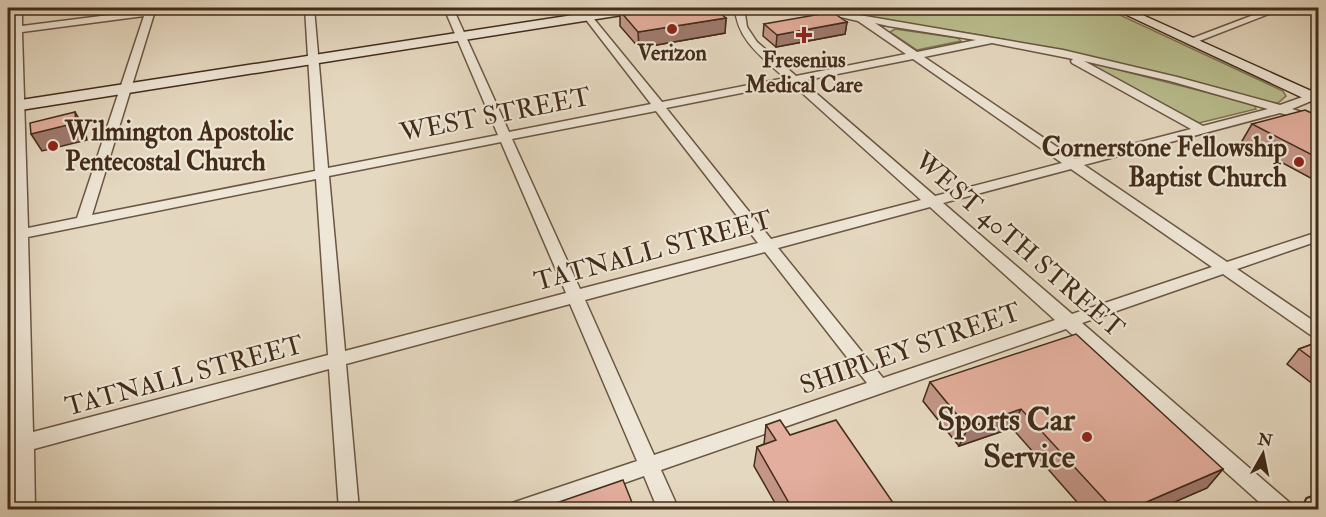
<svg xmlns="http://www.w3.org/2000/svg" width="1326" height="517" font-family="'IM FELL Double Pica',serif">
<rect width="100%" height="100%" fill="#e5d8c0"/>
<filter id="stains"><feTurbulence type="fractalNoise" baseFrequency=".00333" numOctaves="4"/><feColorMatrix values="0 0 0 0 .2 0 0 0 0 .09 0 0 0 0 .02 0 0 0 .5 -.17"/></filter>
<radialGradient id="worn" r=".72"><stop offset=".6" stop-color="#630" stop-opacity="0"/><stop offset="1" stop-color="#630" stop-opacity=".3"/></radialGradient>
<path fill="#b9be8f" stroke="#7e7454" stroke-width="1.5" d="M813 8H1105L1283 91 1286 96 1278 103 1262 101C1176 76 1090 55 1002 39 939 27 876 21 813 8Z
M895 29 958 38 961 41 917 50 890 32Z
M1092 63 1248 103 1255 106 1256 109 1199 123 1092 68Z"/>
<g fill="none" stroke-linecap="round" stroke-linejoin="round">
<g stroke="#6b5642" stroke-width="3">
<path id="street" d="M13 8H22V26L164 8H186L154 14 92 215 315 171 305 8H314L328 168 498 135 444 8H453L509 132 651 104 577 8H585L662 102 785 78C762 57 737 40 735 8H744L747 27 757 42 796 76 906 54 858 21 801 8H818L1063 50 1177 77 1280 105 1308 95H1316V99L1292 109 1318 117V124L1280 113 1084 165 1227 262 1318 232V241L1237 269 1318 324V338L1312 336 1223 274 1082 323 1290 503 1293 510H1268L1066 329 661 470 679 510H658L644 476 548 510H509L512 503 637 461 570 304 346 364 359 510H339L329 369 34 449 35 510H15L14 456 8 458V441L14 438 13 239 8 240V232L13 230V33L8 34V28H13ZM144 16 77 218 28 228 22 32ZM875 23 888 26 976 40 917 52ZM992 43 1073 59 1071 61 1072 63 1191 129 1075 159 924 57ZM913 59 1062 163 935 196 802 81ZM1084 61 1170 81 1268 109 1203 126ZM791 83 921 200 771 239 666 108ZM656 111 758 243 580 289 512 139ZM501 142 566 293 345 351 329 176ZM1071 169 1212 267 1072 314 943 203ZM316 179 328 355 33 432 28 237ZM930 207 1055 320 883 378 778 248ZM765 252 867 383 654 455 585 300Z
M1272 8H1284L1194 43 1185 41Z"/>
</g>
<g stroke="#422b18" stroke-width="3">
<path id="secondary" d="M619 8H647L641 12 8 112V102Z
M1112 8H1127L1318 94V105Z"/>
</g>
<g stroke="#422b18" stroke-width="4">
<path id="primary" d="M1318 495V510H1302L1307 499Z"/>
</g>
<use href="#street" fill="#eee6d6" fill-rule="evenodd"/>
<use href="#secondary" fill="#eee6d6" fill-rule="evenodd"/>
<use href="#primary" fill="#e5d8c0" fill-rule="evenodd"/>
</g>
<path fill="#c39687" stroke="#422b18" stroke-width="1.5" d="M620 11 726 18 725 33 639 48 620 26Z
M847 22 845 34 776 47 763 36 764 24Z
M1318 116V182L1242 141 1252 124Z
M1318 342V388L1287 364 1299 349Z
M930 382 1223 469 1207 488 1156 510H1084L1012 428 959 446 923 401Z
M766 425 790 435 898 510H779L754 466 757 447 764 444Z"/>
<path fill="#9f7a6e" stroke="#422b18" stroke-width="1.5" d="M51 8H67L52 9Z
M726 18 725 33 639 48 638 32Z
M847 22 845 34 776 47 777 35Z
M75 112 85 129 87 140 42 151 31 134Z
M1021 409 1012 428 959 446 968 428Z
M1223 469 1207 488 1156 510H1128Z"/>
<path fill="#e3ae9d" stroke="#422b18" stroke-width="1.5" d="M640 8H714L726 18 638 32 620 11Z
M832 12 847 22 777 35 764 24Z
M1305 110 1318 116V158L1252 124Z
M75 112 76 123 31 134 30 123Z
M1076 334 1223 469 1128 510H1114L1021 409 968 428 930 382Z
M1318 342V363L1299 349Z
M780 420 790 435 836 420 898 510H793L757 447 776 440 766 425Z
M623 480 635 510H536Z"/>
<g fill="#8f2418" stroke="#eee6d6" stroke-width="2">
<circle cx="672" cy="29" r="6"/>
<path d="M801 26h6v6h6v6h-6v6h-6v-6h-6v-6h6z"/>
<circle cx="53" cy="146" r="6"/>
<circle cx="1299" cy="162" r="6"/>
<circle cx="1087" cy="437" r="6"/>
</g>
<g text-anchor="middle" stroke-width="4.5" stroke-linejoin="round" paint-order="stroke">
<g font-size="22" font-weight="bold" fill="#422b18" stroke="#eee6d6">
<text x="672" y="60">Verizon</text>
<text x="804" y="67">Fresenius<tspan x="804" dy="25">Medical Care</tspan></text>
</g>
<g font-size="26" fill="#422b18" stroke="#eee6d6">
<text transform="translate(495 114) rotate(-11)" y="9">WEST STREET</text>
<text transform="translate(1020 244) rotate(41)" y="9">WEST 40TH STREET</text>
<text transform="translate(653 250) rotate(-15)" y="9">TATNALL STREET</text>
<text transform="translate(910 348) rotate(-19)" y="9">SHIPLEY STREET</text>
<text transform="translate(184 375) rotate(-15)" y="9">TATNALL STREET</text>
</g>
<g font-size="26" font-weight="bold" fill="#422b18" stroke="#eee6d6" text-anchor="start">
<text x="65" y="140">Wilmington Apostolic<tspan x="65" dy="30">Pentecostal Church</tspan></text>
<text x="1287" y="156" text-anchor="end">Cornerstone Fellowship<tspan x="1287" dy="30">Baptist Church</tspan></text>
</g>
<g font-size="32" font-weight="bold" fill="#422b18" stroke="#eee6d6" text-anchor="end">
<text x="1075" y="430">Sports Car<tspan x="1075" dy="37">Service</tspan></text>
</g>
</g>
<rect width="1326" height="517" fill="none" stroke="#e5d8c0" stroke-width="30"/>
<rect x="9" y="9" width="1308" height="499" fill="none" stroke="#422b18" stroke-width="3"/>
<rect x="15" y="15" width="1296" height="487" fill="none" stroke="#422b18" stroke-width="1.5"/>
<g transform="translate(1263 454) rotate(9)" stroke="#eee6d6" stroke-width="4.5" paint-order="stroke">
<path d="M0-4.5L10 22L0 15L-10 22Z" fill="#422b18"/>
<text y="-9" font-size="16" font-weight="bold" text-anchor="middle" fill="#422b18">N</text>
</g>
<rect width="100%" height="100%" filter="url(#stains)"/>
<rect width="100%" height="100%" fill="url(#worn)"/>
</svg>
